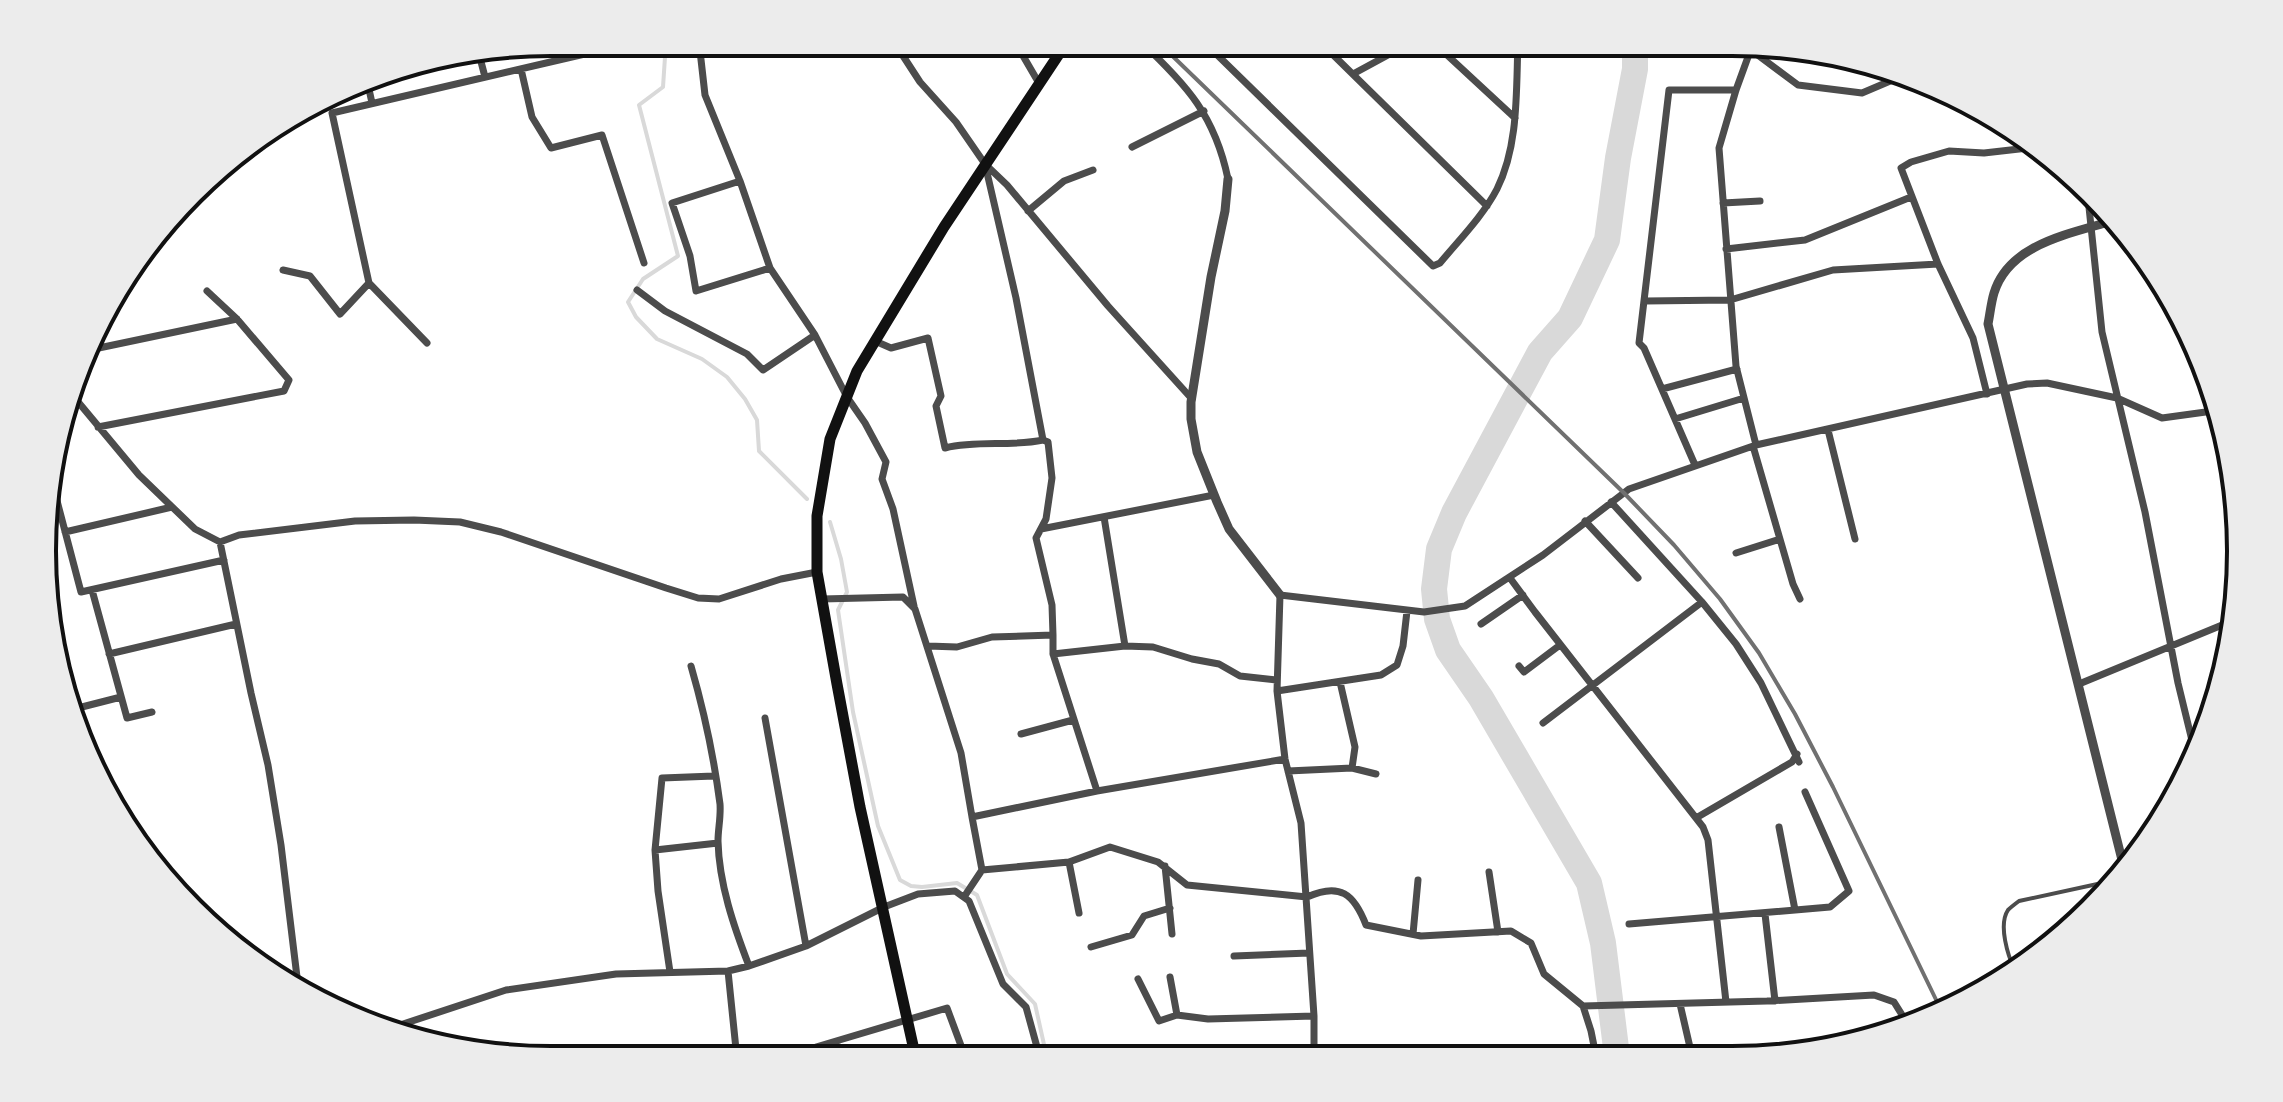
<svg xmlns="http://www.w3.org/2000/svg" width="2283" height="1102" font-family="'Fira Sans Condensed',sans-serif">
<rect width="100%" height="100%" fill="#fff"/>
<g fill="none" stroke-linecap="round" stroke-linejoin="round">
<path stroke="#d9d9d9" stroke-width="4" d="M666 42 663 87 639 105 678 256 643 279 628 302 636 317 657 339 702 359 727 377 745 399 757 420 759 451 807 499
M830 522 841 559 847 592 838 610 853 712 878 826 900 880 911 886 922 887 957 883 977 895 1007 974 1035 1004 1047 1058"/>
<path stroke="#d9d9d9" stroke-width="26" d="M1617 1056 1603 943 1589 883 1481 698 1448 650 1437 619 1434 589 1439 549 1454 513 1540 352 1570 318 1607 240 1618 158 1635 69V42"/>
<path stroke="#4c4c4c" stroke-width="4" d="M2084 913 2085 907 2102 884
M2015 971C2008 956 1998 925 2008 910 2011 907 2015 904 2019 901L2102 883"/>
<path stroke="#4c4c4c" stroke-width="7" d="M558 42 562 59
M699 42 705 95 740 181 770 268 815 335 847 397 865 423 886 462 882 479 893 509 914 606
M894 42 920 82 956 122 985 164 1007 185 1108 306 1192 399
M1015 42 1040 85
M1141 42C1187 85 1215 116 1228 179
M1204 42 1433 266 1440 263C1459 240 1483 216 1497 189 1519 145 1516 90 1518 42
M1320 42 1487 206
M1433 42 1515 118
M1752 46 1736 90 1719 148 1736 366 1756 445
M1751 50 1798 85 1862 93 1902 76
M479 54 485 77
M521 69 532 117 551 148 602 135 644 263
M1353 74 1412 42
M367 80 372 103
M1132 147 1204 111
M985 164 1016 298 1043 440 1048 442 1052 478 1046 519 1036 538 1052 605 1053 635
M740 181 672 203 690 256 696 291 770 268
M2087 188 2102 332 2145 512 2178 683 2196 757
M1723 203 1760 201
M1028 211 1064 181 1093 170
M1726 249 1805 240 1911 197
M283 270 310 276 340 314 369 283 332 113 589 53
M369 283 427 343
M637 290 665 311 747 354 763 370 815 335
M1645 301 1730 300 1833 270 1938 264
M875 341 891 348 928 338 941 396 936 406 945 448C978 440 1010 447 1043 440
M94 349 237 319
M1662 389 1737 369
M1987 394 1973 338 1938 264 1901 168 1911 162 1949 151 1984 153 2028 148
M74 397 139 475 195 529 220 542 251 693 268 765 281 845 297 977 300 986
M1675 419 1744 398
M98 427 284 391 289 380 237 319 207 291
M1828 430 1855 539
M1753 446 1793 584 1800 599
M1695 465 1644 348 1639 343 1669 90H1736
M56 497 81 592 224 560
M1611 502 1702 602
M1104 517 1125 646
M1585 521 1638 578
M1041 529 1214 495
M65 532 172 507
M220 542 239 535 355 521 414 520 460 522 501 532 666 588 698 598 719 599 781 579 817 572
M1736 553 1780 539
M1510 578 1535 612 1703 827 1708 840 1726 1002
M92 590 127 718 152 712
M822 599 903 597 915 609 961 753 972 817 1097 791 1285 759
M1481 624 1523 595
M928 646 957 647 992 637 1053 635V654L1125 646 1153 647 1192 659 1219 664 1240 676 1276 680
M109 654 236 624
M1053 654 1097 791
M691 666C704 711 714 758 720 804 721 817 718 829 718 841 719 884 734 927 749 966
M1519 666 1524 672 1560 645
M1340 682 1355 747 1352 768
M2079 684 2227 623
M1277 691 1381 675 1397 665 1403 646 1407 611
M74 709 121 697
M765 718 806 946
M1543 723 1702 602 1736 644 1761 683 1799 762
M1021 734 1073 720
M1288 771 1352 768 1376 774
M972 817 982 870 1069 862 1110 847 1158 862 1187 885 1307 897C1340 882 1354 894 1366 925L1421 936 1511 931 1531 943 1544 974 1583 1006 1591 1031 1596 1056
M1696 818 1792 762 1797 754
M1779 827 1795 910
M655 850 718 843
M1069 862 1079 913
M1165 866 1172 934
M1489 872 1498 932
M964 897 982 870
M1765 914 1775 1001
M1629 924 1830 907 1849 891 1805 792
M1413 934 1418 880
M1091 947 1132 935 1144 916 1170 908
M1234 956 1309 953
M728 971 737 1059
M670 972 658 891 655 850 662 778 714 776
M1170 977 1177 1015
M1138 979 1159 1021 1177 1015 1208 1019 1314 1016
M1680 1004 1692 1056
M1583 1006 1767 1001 1874 995 1894 1002 1909 1026
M391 1028 506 990 616 974 728 971 749 966 806 946 884 907 918 894 955 891 969 901 1003 984 1026 1007 1040 1058
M836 1041 842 1059
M816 1047 947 1008 966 1059
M1314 1057V1016L1301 823 1285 759 1277 691 1280 595 1424 612 1465 606 1543 555 1629 489 1756 445 2027 384 2047 383 2117 398 2162 418 2213 411"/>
<path stroke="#4c4c4c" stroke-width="9" d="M1228 179 1225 211 1211 277 1191 402V419L1197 452 1217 502 1229 529 1280 595
M2112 221C2069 234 2009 244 1994 293 1991 303 1990 314 1988 324L2125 872
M2103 883 2118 879"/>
<path stroke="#111" stroke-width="11" d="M916 1059 860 807 837 684 817 572V516L830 439 857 371 944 227 1067 42"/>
<path stroke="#707070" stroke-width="4" d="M1158 42 1624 493 1674 545 1720 599 1759 653 1795 714 1833 787 1942 1012"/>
</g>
<path d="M0 0H2283V1102H0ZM551 56H1732A495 495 0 0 1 2227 551V551A495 495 0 0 1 1732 1046H551A495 495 0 0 1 56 551V551A495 495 0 0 1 551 56Z" fill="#ececec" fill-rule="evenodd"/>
<path fill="none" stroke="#111" stroke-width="4" d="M551 56H1732A495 495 0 0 1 2227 551V551A495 495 0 0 1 1732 1046H551A495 495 0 0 1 56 551V551A495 495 0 0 1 551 56Z"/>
</svg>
